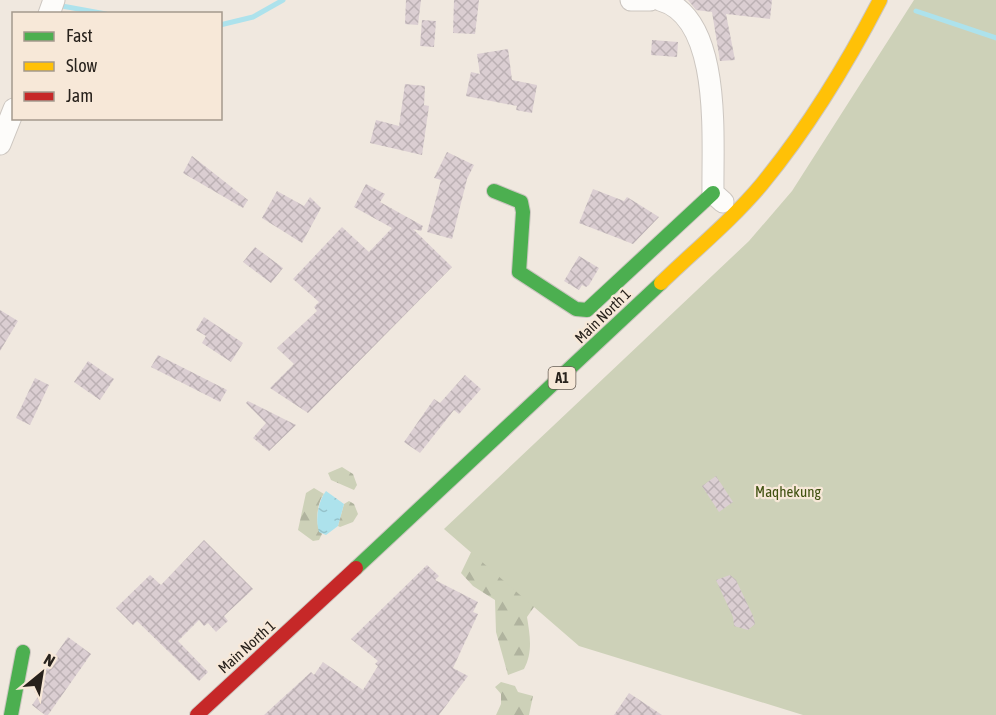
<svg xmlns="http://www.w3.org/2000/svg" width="996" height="715" font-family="'Asap Condensed',sans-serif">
<defs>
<pattern id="forest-firs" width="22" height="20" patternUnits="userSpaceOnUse" patternTransform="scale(1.5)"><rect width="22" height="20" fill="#cdd1b8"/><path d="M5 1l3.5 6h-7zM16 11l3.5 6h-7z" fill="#b0b39e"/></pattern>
<pattern id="water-ripples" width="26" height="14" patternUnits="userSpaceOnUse" patternTransform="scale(1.5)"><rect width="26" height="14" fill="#ade2ec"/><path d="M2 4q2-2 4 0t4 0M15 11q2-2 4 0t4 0" fill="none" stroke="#95c2ca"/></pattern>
<pattern id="building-cross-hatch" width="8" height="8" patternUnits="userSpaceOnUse" patternTransform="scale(1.5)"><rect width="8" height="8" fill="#dbced2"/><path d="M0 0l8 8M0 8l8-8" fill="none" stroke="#bcb1b4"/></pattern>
</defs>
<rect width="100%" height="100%" fill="#f0e8df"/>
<path fill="url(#forest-firs)" d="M342 467 353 474 357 485 354 490 331 480 328 473Z
M314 488 324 494C317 502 314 526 322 534L319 540 313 541 298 530 306 493Z
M349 501 354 504 358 514 353 522 340 527 338 526 344 504Z
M475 544 541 597 527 617C530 636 533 652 524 669L508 675 496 632 495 600 473 586 461 573Z
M501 682 515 686 518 692 533 696 529 715H496L501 704V694L495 687Z"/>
<path fill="#cdd1b8" d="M914 0H996V715H803L579 646 444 529 749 241 792 191Z"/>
<path fill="url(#water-ripples)" d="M326 491 344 504 338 526 326 535 319 532C315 519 318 501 326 491Z"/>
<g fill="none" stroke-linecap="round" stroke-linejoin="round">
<path stroke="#ade2ec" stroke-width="5" d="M62 6 106 14
M916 11 996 38
M220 25 253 17 283 0"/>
</g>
<path fill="url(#building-cross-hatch)" d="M406 0H421L418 25 405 24Z
M454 0H479L475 34 453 33Z
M688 0H772L770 19 726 14 735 60 720 61 712 12 696 10Z
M422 20 436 21 434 47 420 46Z
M652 40 678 42 677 57 651 55Z
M508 49 512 80 537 85 532 113 516 110 517 106 466 96 471 72 480 74 477 54Z
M405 84 425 86 424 105 429 106 422 155 370 143 376 120 399 126Z
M447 152 474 165 467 179 452 239 427 232 441 180 434 178Z
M192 156 248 200 243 208 183 173Z
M366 184 385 194 380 202 423 226 421 231 413 229 452 267 308 413 270 388 294 364 277 348 317 311 314 307 319 302 293 279 342 227 369 252 392 228 354 207Z
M593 189 624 201 627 197 659 217 633 244 579 223Z
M277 191 304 206 310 197 321 208 302 243 262 218Z
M255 247 283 268 271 283 243 262Z
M579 256 599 268 589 285 586 287 582 285 579 290 564 281Z
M0 310 18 321 0 351Z
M204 317 243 343 231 362 202 343 206 336 196 330Z
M158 355 227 390 220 402 151 367Z
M88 361 114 379 100 400 74 382Z
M465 375 481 389 459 414 454 410 420 453 404 442 434 399 440 403Z
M35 378 49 385 30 425 16 418Z
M248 401 296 425 269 451 253 438 266 423 246 403Z
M716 476 733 502 719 512 702 486Z
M204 540 253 589 224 616 228 621 216 632 208 623 204 626 199 620 178 641 208 672 199 681 137 621 133 625 116 608 150 575 161 585Z
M427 565 439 576 435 580 478 602 473 612 478 614 453 668 468 676 439 715H264L311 672 314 675 323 662 363 690 378 666 375 664 378 661 351 639Z
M730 575 736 580 753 616 755 624 748 630 734 626 733 617 716 580Z
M68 637 91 654 48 715H45L32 705 39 695 34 692 40 683 37 681Z
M629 693 662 715H614Z"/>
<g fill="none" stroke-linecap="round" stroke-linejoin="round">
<g stroke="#ccc6c0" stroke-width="23">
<path id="street" d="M631 0H650
M660 0C723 17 712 142 713 193L723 202
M49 14 54 0
M0 144 14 109"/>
</g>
<g stroke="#ccc6c0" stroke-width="16">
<path id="fast" d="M494 191 521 202 523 212 519 272 576 309 587 310 713 193
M356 568 661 283
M11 715 23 652"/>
</g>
<g stroke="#ccc6c0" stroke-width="16">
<path id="slow" d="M661 283C694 251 732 220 762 184 807 129 847 64 880 0"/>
</g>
<g stroke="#ccc6c0" stroke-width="16">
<path id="jam" d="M197 715 356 568"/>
</g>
<use href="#street" stroke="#fdfcfa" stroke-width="21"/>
<use href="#fast" stroke="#4caf50" stroke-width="14"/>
<use href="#slow" stroke="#ffc107" stroke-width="14"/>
<use href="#jam" stroke="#c62828" stroke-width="14"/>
</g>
<g text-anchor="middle" stroke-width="4.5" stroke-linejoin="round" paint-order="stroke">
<rect fill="#f7e8d8" stroke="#665d54" stroke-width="1.5" x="548.5" y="367" width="27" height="22" rx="4.5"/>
<g font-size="14" font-weight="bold" fill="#28221c">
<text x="562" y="383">A1</text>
</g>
<g font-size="15" fill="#28221c" stroke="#f7e8d8">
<text transform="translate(603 316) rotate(-44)" y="5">Main North 1</text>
<text transform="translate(247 647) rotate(-42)" y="5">Main North 1</text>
</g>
<g font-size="15" fill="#405110" stroke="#f7e8d8">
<text x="788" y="497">Maqhekung</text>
</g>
</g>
<rect x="12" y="12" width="210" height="108" fill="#f7e8d8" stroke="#a4998d" stroke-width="1.5"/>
<rect x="24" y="32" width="30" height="9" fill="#4caf50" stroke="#a4998d" stroke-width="1.5"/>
<text x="66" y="42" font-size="18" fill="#28221c">Fast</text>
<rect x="24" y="62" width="30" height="9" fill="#ffc107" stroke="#a4998d" stroke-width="1.5"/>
<text x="66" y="72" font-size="18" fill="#28221c">Slow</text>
<rect x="24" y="92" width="30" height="9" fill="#c62828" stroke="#a4998d" stroke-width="1.5"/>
<text x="66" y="102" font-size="18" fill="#28221c">Jam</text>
<g transform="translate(42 673) rotate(30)" stroke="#f7e8d8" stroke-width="4.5" paint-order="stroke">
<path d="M0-4.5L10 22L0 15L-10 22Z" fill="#28221c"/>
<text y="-9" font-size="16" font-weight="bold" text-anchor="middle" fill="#28221c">N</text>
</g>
</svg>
